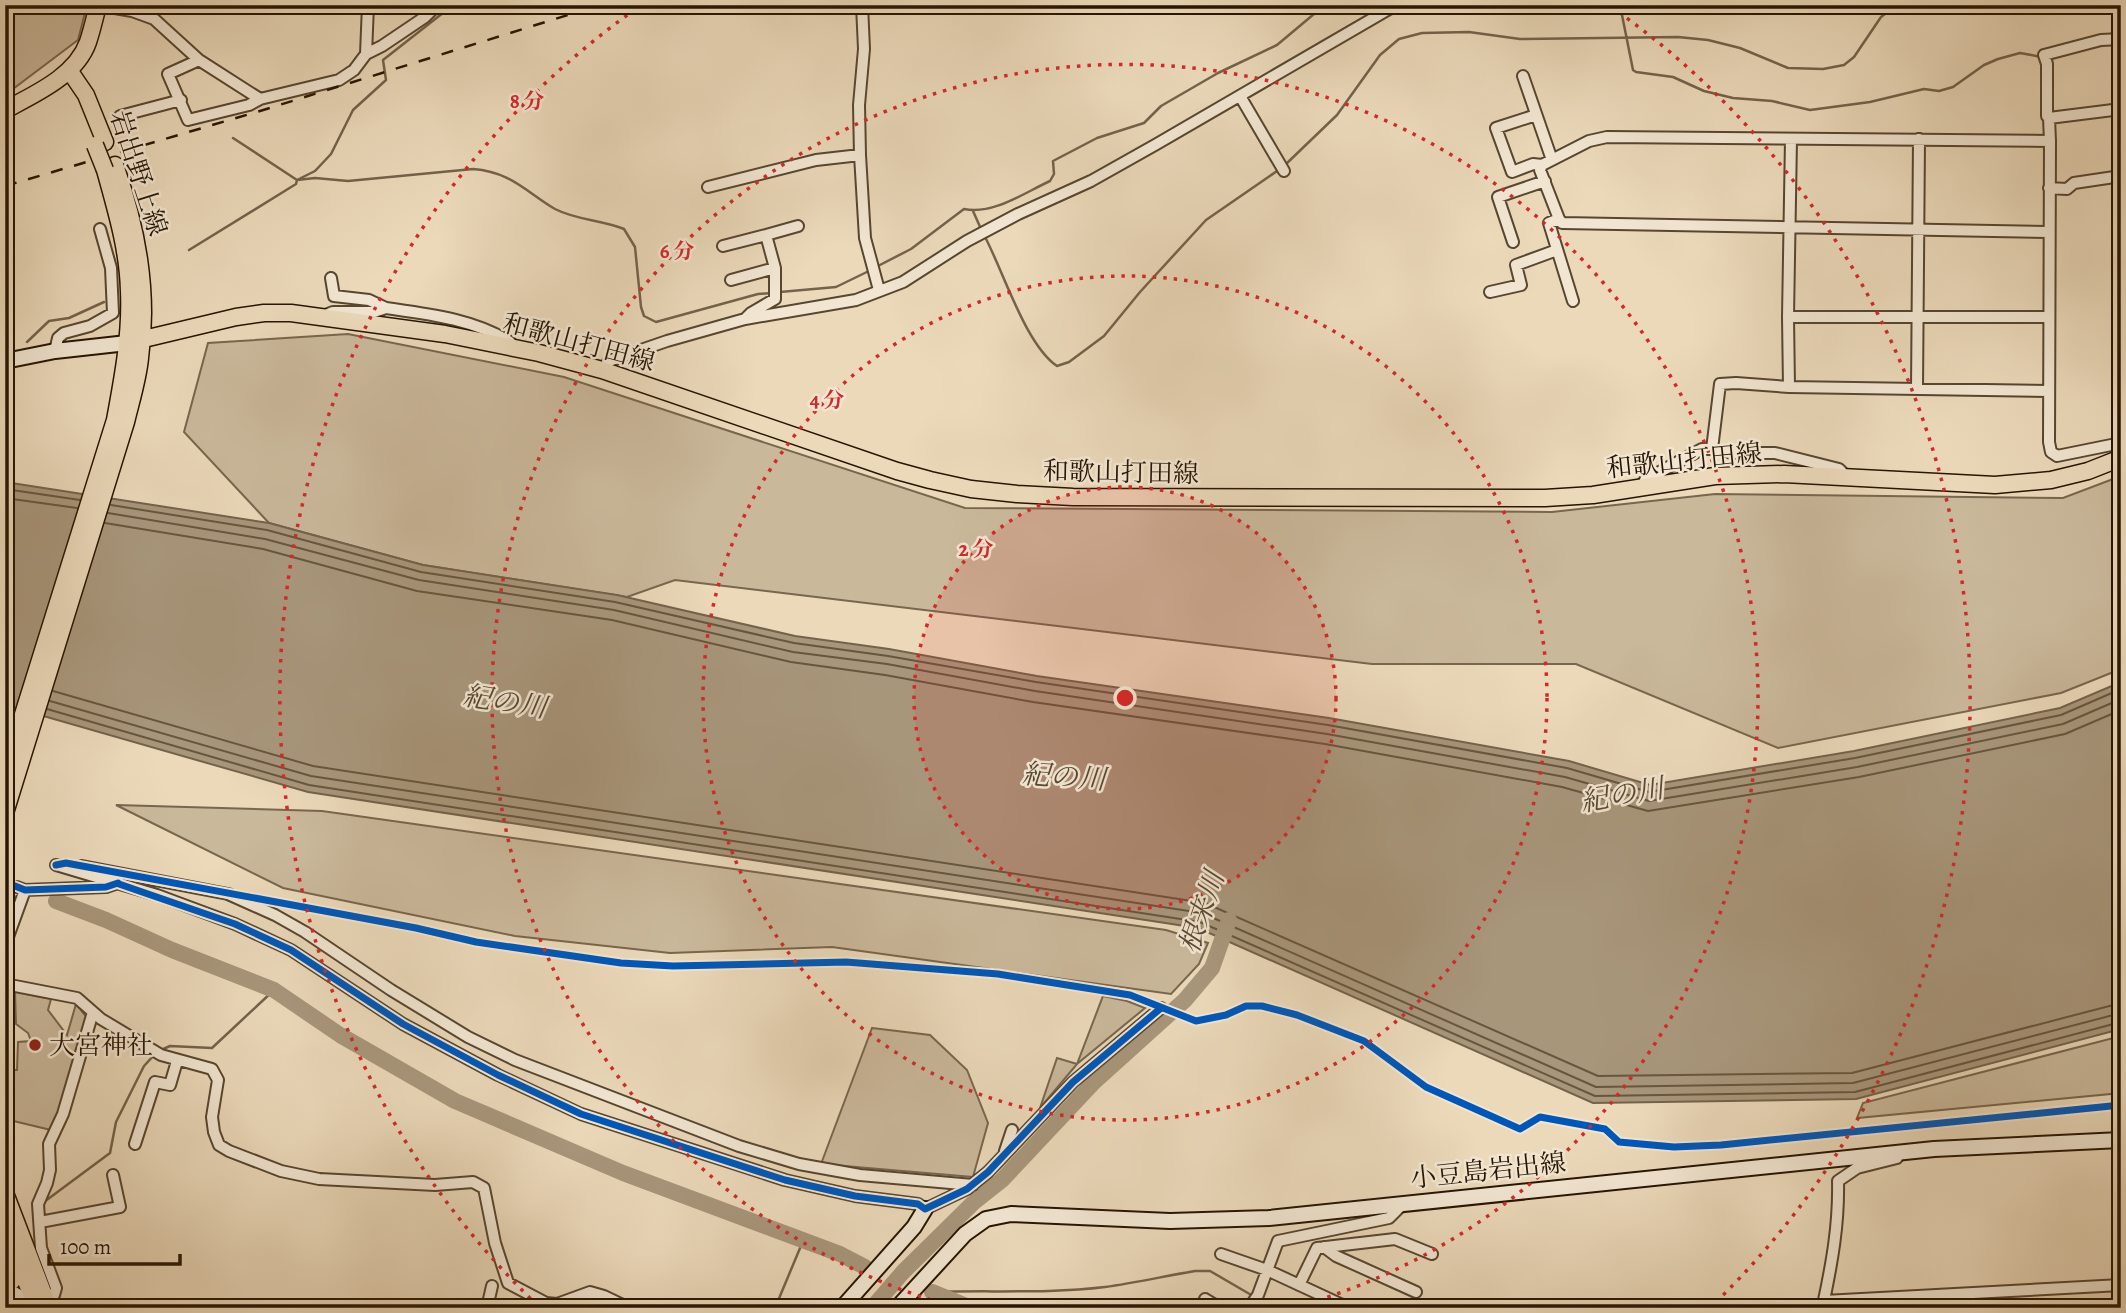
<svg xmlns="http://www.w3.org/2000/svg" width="2126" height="1313" font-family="Alegreya,'Noto Serif JP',serif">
<rect width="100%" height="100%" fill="#ebd9ba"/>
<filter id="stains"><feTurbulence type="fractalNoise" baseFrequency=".00286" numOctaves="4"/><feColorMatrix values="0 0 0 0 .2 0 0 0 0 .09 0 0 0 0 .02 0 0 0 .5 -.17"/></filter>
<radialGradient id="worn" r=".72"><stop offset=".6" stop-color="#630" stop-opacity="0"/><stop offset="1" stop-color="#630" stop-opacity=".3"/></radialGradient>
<path fill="#cab89b" stroke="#78664e" stroke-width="2" d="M5 5H87L78 40 5 95Z
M348 334 564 377 965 508 1552 512 1715 494 2063 498 2121 476V669L2061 693 1778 748 1576 664H1372L675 580 627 597 423 565 269 523 184 432 208 343Z
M116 805 322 811 1166 930 1208 943 1199 964 1171 994 832 947 670 953 515 936 283 888Z
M15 992 51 999 48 1010 67 1035 76 1004 92 1024 51 1130 5 1119V1070H17L18 1042 31 1041 28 1033 16 1024Z
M1103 996 1127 1001 1145 1008 1077 1064 1040 1108 1057 1058 1077 1064Z
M872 1028 930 1035 967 1070 988 1123 973 1177 821 1164Z
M2121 1036V1093L1857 1118 1863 1103Z"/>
<path fill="#a8967b" stroke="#74624b" stroke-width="2" d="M5 482 269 523 423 565 617 595 795 636 889 649 1037 676 1329 718 1569 761 1650 785 1854 751 2060 708 2121 682V1029L1856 1099 1593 1103 1198 928 308 792 5 705Z"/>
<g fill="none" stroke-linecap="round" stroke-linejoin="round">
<path stroke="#67563e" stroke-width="2" d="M5 489 80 500
M5 498 77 508
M111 505 267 530 421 572 615 602 794 643 888 656 1036 682 1328 725 1567 768 1649 792 1855 758 2061 715 2121 689
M108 513 265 539 419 580 614 610 793 652 887 664 1035 691 1327 734 1565 777 1649 801 1857 767 2063 724 2121 699
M105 523 263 549 417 591 612 620 791 662 885 675 1033 702 1325 744 1562 787 1648 811 1859 777 2065 734 2121 710
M53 691 313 766 1205 903 1598 1076 1852 1073 2121 1003
M50 701 311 776 1202 913 1596 1087 1853 1083 2121 1013
M47 709 309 785 1200 922 1595 1096 1855 1092 2121 1022"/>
<path stroke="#74624b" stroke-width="2.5" d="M1620 5 1633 70 1636 72 1673 77 1704 91 1733 98 1772 101 1810 110 1870 102 1924 89 1939 91 1953 87 1984 65 1998 59 2020 53 2042 57
M233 138 297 180 315 178 348 181 473 169C511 172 525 191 555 209 576 220 602 220 624 229L635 247 641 307 644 316 656 322 758 294 773 293
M1285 165 1337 115 1380 55 1399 39 1422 33 1469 32 1520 39 1678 37 1708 40 1740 48 1788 68 1823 69 1844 65 1854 57 1881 17 1897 5
M973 211 981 229
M984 235C1003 270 1025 344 1057 366L1069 362 1104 336 1140 292 1206 220 1280 169
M189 250 296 184 297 180 315 171 331 154 353 110 386 80 383 60 453 5
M876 267 911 249 964 209C993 215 1024 193 1050 181L1054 174 1053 161 1097 138 1144 123 1161 106 1218 73 1277 45 1314 14 1341 5
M780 292 836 287 871 270
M27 342 49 321 69 318 104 302
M161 1050 170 1046 212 1048 274 990
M44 1202 110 1153 116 1122 144 1066 155 1054
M932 1292C989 1290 1047 1294 1105 1287 1135 1283 1165 1276 1195 1271H1210L1253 1296
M1259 1299 1274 1308
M775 1308 803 1241"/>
<path stroke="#a8967b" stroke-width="16" d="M56 901 106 920 172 950 274 990 340 1035 455 1101 623 1173 840 1254 865 1267
M932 1292 971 1308
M872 1308 903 1272 973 1203 1002 1180 1094 1082 1185 1000 1212 968 1229 920"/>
<path stroke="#c4b295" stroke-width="10" stroke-dasharray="10 5" stroke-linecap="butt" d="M5 882 17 887"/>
<g stroke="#574630" stroke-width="14">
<path id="street" d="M98 5 132 11 154 19 199 60 260 99 249 105 188 120 168 74 199 60
M862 5 864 49 859 105 860 155 865 238 879 290
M366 54 368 5
M1523 76 1552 160
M1240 96 1284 171
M260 99 339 80 354 70 366 54 382 46 425 17 437 5
M1536 115 1496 128 1512 172 1533 164 1542 165 1589 141 1607 137 2050 141 2049 442 2051 452 2057 456 2121 443
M120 116 181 100
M2049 118 2121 109
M2050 141 2049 118 2047 116V64L2044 55 2101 40 2121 39
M1542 165 1540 170 1559 219 1562 223 2048 232
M708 187 816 160 860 155
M2049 188 2067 189 2074 183 2121 176
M1559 219 1549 223 1573 301
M766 235 798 226
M1513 242 1498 197 1545 181
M723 246 766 235 775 268
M731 280 775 268V299L751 313 745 319
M1490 292 1521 285 1516 265 1557 250
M386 308C428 314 473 319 510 342V347
M328 314 333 312H374L386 308 369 300 334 296 331 278
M1788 317H2048
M55 351 58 338 64 333 90 326 113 313 111 268 100 229
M602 370 609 361 667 341 745 319 856 300 903 282 967 241 1018 214 1091 181 1155 145 1396 5
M1789 387 1788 317 1791 139
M1917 389 1919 139
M1712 449 1720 384 1736 383 1789 387 2049 391
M1643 486 1645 480 1702 449H1712L1732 453H1775L1839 469 1842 472V477
M56 865 157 895 235 924 291 950 403 1024 498 1075 581 1114 785 1180 855 1196 918 1204 925 1209 967 1189 988 1172 1073 1082 1161 1008
M82 866 228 894 275 915 305 932 391 990 468 1037 515 1060 739 1146 799 1164 860 1175 973 1185
M17 887 25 890 106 887 115 884
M5 945 25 890
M5 984 77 998 101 1019 161 1055 212 1069 218 1080 212 1117 214 1132 219 1145 229 1151 281 1171 319 1179 435 1185 473 1182 484 1188 495 1243 508 1283 546 1303 557 1304 590 1292 604 1296 629 1308
M135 1144 155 1082 170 1085 177 1061
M1005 1151 1012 1130
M40 1222 120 1207 113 1175
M1324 1247 1336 1256 1416 1292
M1221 1254 1267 1270 1349 1308
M1299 1285 1317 1248 1395 1239 1432 1254
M46 1301 54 1295 56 1288 41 1248 38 1204 47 1183 50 1170 49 1144 63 1114 93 1012
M1824 1301 2121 1285
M1823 1305C1832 1263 1839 1224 1838 1181L1857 1168 1897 1158
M487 1308 492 1286
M1202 1308 1205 1299 1220 1308
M1249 1308 1258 1295 1278 1241 1389 1218 1403 1204"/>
</g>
<g stroke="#261502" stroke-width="18">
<path id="secondary" d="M5 361 55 351 127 343
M5 1289 39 1308
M842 1308 914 1227 925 1209
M897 1308 965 1234 986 1219 1011 1214 1170 1221 1269 1218 1934 1149 2121 1140"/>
</g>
<g stroke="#261502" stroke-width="19">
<path id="primary" d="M69 70 86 95 105 142
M5 110C35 94 76 76 88 42 92 30 95 17 98 5
M127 343 236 317 264 313H291L445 334 539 353 602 370 897 471 930 480 971 489 1017 494 1073 497 1545 498 1593 495 1715 476 1784 474 1995 485 2051 480 2088 471 2121 458
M5 772 115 420C123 377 131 334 129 291 128 249 116 210 105 170
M5 813 126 422C131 401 138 379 140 358 149 291 137 228 115 165
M5 1193 49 1308
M5 1230 37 1308
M5 1283 12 1281 19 1264"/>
</g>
<use href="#street" stroke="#f2e6d2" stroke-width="10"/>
<use href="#secondary" stroke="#f2e6d2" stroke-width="14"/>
<use href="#primary" stroke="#ebd9ba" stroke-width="16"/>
<path stroke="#261502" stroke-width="2.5" stroke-dasharray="12 12" stroke-linecap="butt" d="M5 186 260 111 600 5"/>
<g stroke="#261502" stroke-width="19" stroke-linecap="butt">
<path id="primary-bridge" d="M95 145 105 170"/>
</g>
<use href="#primary-bridge" stroke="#ebd9ba" stroke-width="16"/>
<g stroke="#f2e6d2" stroke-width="11">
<path id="cycleway" d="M56 865 66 863 416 928 476 942 621 963 673 966 846 962 998 974 1130 995 1196 1021 1226 1015 1246 1006H1262L1297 1015 1364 1041 1426 1087 1520 1129 1540 1117 1605 1129 1619 1142 1674 1147 1721 1145 2121 1105
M5 882 25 890 106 887 118 883
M119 884 235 924 291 950 403 1024 498 1075 581 1114 785 1180 855 1196 918 1204 925 1209 967 1189 988 1172 1073 1082 1161 1008"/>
</g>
<use href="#cycleway" stroke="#0057b8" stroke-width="7"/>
</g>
<circle cx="1125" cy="698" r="211" fill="#d62828" fill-opacity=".12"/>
<g fill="none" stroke="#d62828" stroke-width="3.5" stroke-dasharray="3.5 7">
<circle cx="1125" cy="698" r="211"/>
<circle cx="1125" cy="698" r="422"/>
<path d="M951 1306A633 633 0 1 1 1299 1306"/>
<path d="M538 1306A845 845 0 0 1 640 6M1610 6A845 845 0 0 1 1712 1306"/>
</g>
<circle fill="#8f2418" stroke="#f2e6d2" stroke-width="2.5" cx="35" cy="1045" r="7"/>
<g text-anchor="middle" stroke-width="5" stroke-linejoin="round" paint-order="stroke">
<g font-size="26" fill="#261502" stroke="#f2e6d2">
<text transform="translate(139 173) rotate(72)" y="9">岩出野上線</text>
<text transform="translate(579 342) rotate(15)" y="9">和歌山打田線</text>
<text transform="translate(1684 460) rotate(-6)" y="9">和歌山打田線</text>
<text transform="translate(1121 472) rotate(1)" y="9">和歌山打田線</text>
<text transform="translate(1488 1170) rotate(-6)" y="9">小豆島岩出線</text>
</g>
<g font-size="26" fill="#261502" stroke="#f2e6d2" text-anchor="start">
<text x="49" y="1054">大宮神社</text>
</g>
<g font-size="28" font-style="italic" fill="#5a4932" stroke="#f2e6d2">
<text transform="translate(505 701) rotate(9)" y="10">紀の川</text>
<text transform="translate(1064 776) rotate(4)" y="10">紀の川</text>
<text transform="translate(1622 794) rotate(-10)" y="10">紀の川</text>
<text transform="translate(1201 912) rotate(-71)" y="10">根来川</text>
</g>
</g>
<circle cx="1125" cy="698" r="10" fill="#d62828" stroke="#f2e6d2" stroke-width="3.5"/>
<g font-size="21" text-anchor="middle" font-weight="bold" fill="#d62828" stroke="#f2e6d2" stroke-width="5" stroke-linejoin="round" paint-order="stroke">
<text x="527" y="108">8 分</text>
<text x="677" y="258">6 分</text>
<text x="827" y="407">4 分</text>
<text x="976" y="556">2 分</text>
</g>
<rect width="2126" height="1313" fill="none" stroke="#ebd9ba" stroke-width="28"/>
<rect x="7" y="7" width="2112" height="1299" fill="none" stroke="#261502" stroke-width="3.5"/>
<rect x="14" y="14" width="2098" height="1285" fill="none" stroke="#261502" stroke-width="2"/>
<path d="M49 1254v10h131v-10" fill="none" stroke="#261502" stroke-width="3.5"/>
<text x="60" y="1254" font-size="21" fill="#261502" stroke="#f2e6d2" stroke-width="5" paint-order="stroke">100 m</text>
<rect width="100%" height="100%" filter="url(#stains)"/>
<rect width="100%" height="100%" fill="url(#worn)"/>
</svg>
